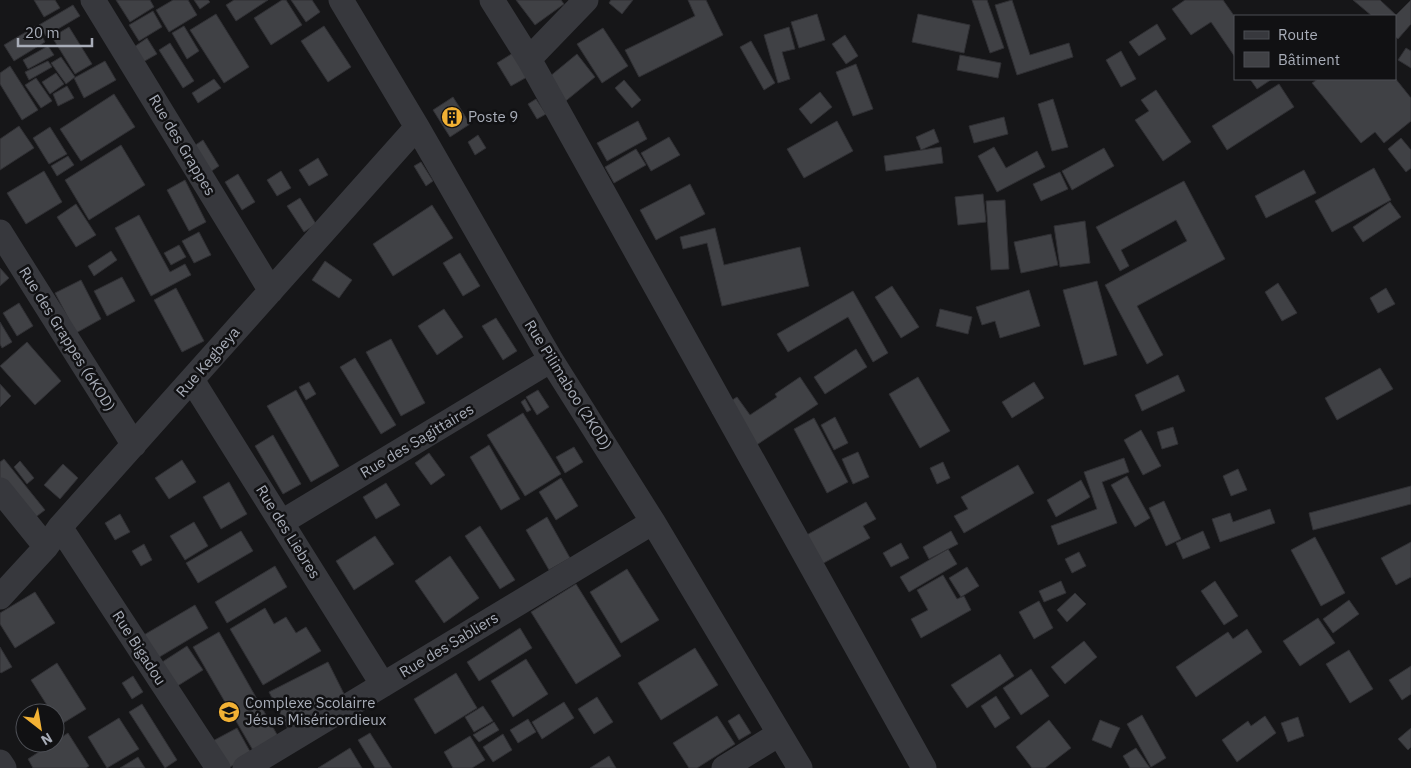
<svg xmlns="http://www.w3.org/2000/svg" width="1411" height="768" font-family="'IBM Plex Sans',sans-serif">
<rect width="100%" height="100%" fill="#161618"/>
<path fill="#404145" stroke="#303034" d="M34 0H55L60 8 44 17Z
M116 0H150L154 7 130 22Z
M173 0H188L197 15 169 32 156 10Z
M194 0H208L210 2 200 9Z
M234 0H268L236 21 226 5Z
M282 0H286L302 25 271 45 254 18Z
M291 0H312L320 12 306 22Z
M516 0H561L564 4 535 25Z
M611 0H633L622 14 609 3Z
M688 0H706L723 35 639 77 625 50 695 16Z
M972 0H987L1004 48 990 53Z
M1012 0 1030 55 1069 43 1073 57 1017 75 995 5Z
M1185 0H1223L1235 17V57L1211 22 1191 35 1172 9Z
M1353 0H1380L1396 15 1411 0V24L1398 39 1395 36V16H1372Z
M73 5 80 16 46 36 39 25Z
M153 11 162 27 139 41 129 25Z
M216 14 249 67 224 83 190 30Z
M817 14 825 40 799 48 791 22Z
M918 14 970 25 964 53 912 42Z
M1157 24 1166 39 1139 56 1129 42Z
M36 26 45 42 14 61 4 45Z
M184 26 199 51 187 59 172 33Z
M324 26 351 67 328 82 301 41Z
M69 27 92 64 75 74 52 37Z
M789 27 795 49 782 52 790 79 778 83 764 35Z
M603 28 628 66 602 83 577 44Z
M845 35 858 56 846 64 832 44Z
M147 38 157 54 143 62 134 47Z
M751 41 775 83 764 90 740 47Z
M170 43 194 81 183 88 159 50Z
M48 46 54 55 28 69 23 60Z
M1406 48 1411 51V68L1398 60Z
M1121 51 1136 79 1121 87 1106 60Z
M513 53 527 77 511 86 497 63Z
M577 54 595 77 562 104 543 82Z
M960 55 1001 63 998 78 957 70Z
M61 57 75 77 66 84 51 63Z
M48 61 52 67 29 80 25 72Z
M105 61 116 80 84 98 74 78Z
M856 64 873 109 853 116 836 72Z
M10 66 38 110 22 120 0 84V73Z
M56 73 64 84 50 94 42 82Z
M36 78 52 101 41 108 25 85Z
M1395 78 1411 98V121L1384 143 1375 132 1361 143 1312 83 1318 79Z
M214 79 221 88 198 103 192 93Z
M1250 79H1272L1257 89Z
M624 80 641 100 632 108 615 88Z
M1279 84 1294 107 1227 150 1212 126Z
M67 86 74 98 58 106 53 94Z
M1156 90 1191 142 1163 161 1135 120 1149 111 1141 100Z
M820 92 832 107 811 124 799 109Z
M114 94 135 127 81 161 60 129Z
M453 97 470 124 450 137 433 110Z
M536 99 546 114 537 119 528 104Z
M1053 99 1068 147 1052 151 1038 104Z
M1004 117 1008 134 974 143 969 126Z
M638 121 647 139 607 161 597 143Z
M837 121 853 151 804 178 787 149Z
M19 126 34 148 0 170V139Z
M50 127 67 154 49 164 33 138Z
M934 129 939 142 921 150 916 137Z
M478 135 486 148 475 155 468 142Z
M669 137 680 155 651 171 641 153Z
M1401 138 1411 150V168L1406 172 1388 149Z
M203 140 219 166 210 172 194 146Z
M121 145 145 185 89 220 65 180Z
M941 147 943 163 886 171 884 156Z
M994 147 1006 168 1037 151 1045 167 997 192 978 156Z
M1104 148 1114 166 1072 190 1062 171Z
M636 149 646 165 614 183 605 167Z
M68 156 74 165 57 176 51 166Z
M318 158 328 175 309 186 299 170Z
M421 162 433 181 426 186 414 166Z
M1374 168 1391 200 1332 232 1315 201Z
M1304 170 1316 193 1266 218 1255 196Z
M44 171 62 202 26 224 7 193Z
M281 171 291 188 277 196 267 180Z
M1060 172 1068 189 1041 201 1033 184Z
M238 174 255 202 242 210 225 182Z
M185 180 206 222 189 231 167 190Z
M1184 181 1225 259 1137 306 1163 355 1147 364 1105 285 1187 241 1176 220 1121 250 1129 266 1120 271 1096 227Z
M690 184 705 214 656 240 640 210Z
M983 194 986 222 958 225 955 197Z
M300 198 316 224 304 232 287 206Z
M1005 200 1009 269 991 270 986 201Z
M1390 202 1401 217 1363 242 1353 227Z
M76 204 96 235 76 247 57 217Z
M432 205 453 238 393 276 373 244Z
M139 215 170 272 185 264 191 275 151 296 115 228Z
M1085 221 1090 263 1060 267 1054 226Z
M715 228 724 265 800 247 809 286 722 306 707 243 683 249 680 237Z
M199 232 211 255 194 263 182 241Z
M1051 234 1058 265 1021 273 1014 242Z
M179 245 186 257 171 265 164 253Z
M111 251 117 260 94 276 88 266Z
M460 253 480 286 463 296 443 263Z
M325 261 352 280 339 298 312 280Z
M0 268 9 278 0 286Z
M122 277 135 301 107 316 94 291Z
M81 280 101 319 76 333 55 293Z
M1097 281 1117 355 1084 365 1063 290Z
M1278 283 1297 313 1282 321 1265 292Z
M892 286 919 327 901 338 875 297Z
M176 288 204 341 182 352 154 300Z
M1386 288 1395 304 1378 313 1370 298Z
M1029 290 1040 326 1000 338 995 321 982 325 976 307Z
M853 291 888 353 873 362 848 317 788 352 777 334Z
M19 303 33 326 17 336 3 313Z
M444 309 463 337 437 355 418 326Z
M940 309 972 317 968 334 936 326Z
M496 318 517 351 503 360 482 326Z
M0 322 12 342 2 348 0 344Z
M391 339 425 403 401 416 366 352Z
M27 342 61 381 35 405 0 366Z
M856 349 867 367 825 394 814 377Z
M355 358 396 425 381 434 340 367Z
M1380 368 1393 389 1337 420 1325 398Z
M1178 375 1185 391 1142 411 1135 395Z
M800 377 818 404 752 448 712 413 737 397 750 415 777 397 775 394Z
M918 377 950 431 920 448 889 394Z
M309 382 316 394 306 400 299 387Z
M1034 382 1044 398 1012 418 1002 402Z
M0 384 11 396 0 407Z
M296 390 339 466 311 482 267 406Z
M538 390 549 407 537 415 526 397Z
M525 399 531 410 527 412 521 402Z
M523 413 561 474 525 496 487 435Z
M835 417 848 443 834 450 821 425Z
M814 418 848 482 827 493 794 429Z
M1173 427 1178 444 1162 449 1157 432Z
M1141 430 1161 466 1143 475 1124 440Z
M273 435 301 484 283 494 255 446Z
M489 445 520 499 501 510 470 457Z
M574 447 583 462 565 473 556 457Z
M858 452 869 477 853 484 842 459Z
M429 453 445 475 431 485 415 463Z
M1124 458 1129 472 1102 482 1117 523 1058 545 1051 526 1097 509 1084 472Z
M4 459 45 510 33 519 0 478V462Z
M182 460 196 482 169 499 155 478Z
M20 461 34 478 27 484 14 467Z
M943 462 950 478 937 484 930 468Z
M63 464 78 478 60 499 44 485Z
M1018 465 1034 493 964 533 954 516 968 509 961 497Z
M1238 469 1247 490 1231 496 1223 476Z
M1127 476 1150 518 1135 527 1111 485Z
M561 478 578 506 556 520 539 492Z
M1081 480 1090 497 1056 517 1047 500Z
M229 482 247 514 221 529 203 497Z
M386 483 400 505 376 519 363 497Z
M1411 486V504L1313 530 1309 513Z
M1164 501 1181 539 1166 546 1149 508Z
M866 502 876 519 863 526 870 538 818 566 803 537Z
M1270 509 1275 523 1220 542 1212 519 1230 513 1233 522Z
M120 514 130 532 115 540 105 523Z
M547 517 570 558 549 570 526 530Z
M194 522 208 546 185 560 170 536Z
M480 526 515 580 500 589 465 536Z
M241 531 253 551 198 583 186 563Z
M951 531 958 544 929 559 923 547Z
M1203 531 1210 548 1183 559 1176 543Z
M375 536 394 564 354 590 336 561Z
M1315 537 1345 593 1321 606 1291 550Z
M1411 542V577L1396 585 1381 558Z
M901 543 909 558 891 567 883 553Z
M144 544 152 560 141 566 132 551Z
M948 549 957 564 909 592 900 577Z
M1079 552 1086 566 1072 573 1065 559Z
M450 556 479 598 444 623 415 581Z
M275 566 287 587 227 623 215 602Z
M967 567 979 586 961 597 949 578Z
M627 569 659 620 621 643 590 592Z
M943 575 957 599 964 596 971 610 921 638 911 619 928 610 917 590Z
M1061 581 1066 593 1044 602 1039 591Z
M1215 581 1238 616 1224 625 1201 591Z
M576 584 621 656 576 684 531 612Z
M35 592 55 623 15 648 0 624V613Z
M1075 593 1086 604 1067 622 1057 610Z
M1349 600 1359 614 1333 633 1323 619Z
M1039 601 1053 628 1034 639 1019 612Z
M195 605 208 628 151 662 137 639Z
M265 608 274 624 286 617 296 633 306 627 321 651 263 685 230 629Z
M1318 618 1335 643 1300 666 1283 641Z
M520 628 532 648 479 681 467 662Z
M1247 629 1262 652 1196 697 1176 667 1228 632 1233 639Z
M219 632 279 738 254 752 193 647Z
M1084 641 1097 657 1065 684 1051 667Z
M187 646 203 670 171 690 156 666Z
M0 647 12 667 1 673 0 672Z
M695 648 718 685 661 720 638 683Z
M1349 650 1373 689 1350 703 1326 664Z
M1000 654 1014 676 967 708 951 685Z
M526 659 548 694 513 717 491 681Z
M328 662 346 698 288 729 269 692Z
M57 663 86 709 60 725 55 718V713H52L31 680Z
M1411 666V694L1402 700 1389 680Z
M1031 669 1049 696 1021 715 1003 688Z
M456 673 477 708 435 734 414 699Z
M133 676 143 692 132 699 122 683Z
M996 696 1010 718 995 728 981 706Z
M597 697 613 722 594 734 578 709Z
M564 702 574 718 542 739 532 722Z
M142 704 177 760 165 768 129 712Z
M483 706 493 721 474 732 465 717Z
M739 714 751 733 739 740 728 721Z
M1142 715 1166 758 1151 767 1127 724Z
M717 716 735 744 697 768H689L673 743Z
M1265 716 1276 733 1237 762 1222 740 1248 721 1251 726Z
M1298 717 1304 736 1288 742 1281 723Z
M119 718 139 749 107 768 88 737Z
M528 719 536 732 518 743 510 730Z
M1049 720 1071 748 1045 768H1032L1016 747Z
M1100 720 1120 728 1111 748 1092 740Z
M494 722 499 730 479 742 473 735Z
M237 728 252 755 228 768 209 743Z
M1411 728V747L1408 750 1398 739Z
M68 733 89 766 86 768H33L28 759Z
M370 733 392 768H375L358 740Z
M503 734 512 750 493 762 483 747Z
M470 736 485 760 472 768H453L444 752Z
M350 748 362 768H318Z
M1136 748 1150 768H1130L1123 756Z
M609 756 616 768H590Z
M138 757 145 768H120Z"/>
<g fill="none" stroke-linecap="round" stroke-linejoin="round">
<path stroke="#37383d" stroke-width="25" d="M93 0 271 291
M341 0 417 127 551 360 653 522 800 768
M492 0 529 59 924 768
M529 59 586 0
M0 232 134 445
M192 380 383 685
M0 490 46 547
M282 522 551 360
M60 527 218 768
M0 597 46 547 60 527 417 127
M0 762 4 768
M245 768 653 522
M724 768 779 734"/>
</g>
<defs>
<g id="building-disc" transform="scale(1.125)"><circle r="9.5" fill="#f2b134" stroke="#111113"/><path d="M-4-6H4V6H1V3H-1V6H-4ZM-2.5-4.3h1.7v1.8h-1.7ZM.8-4.3h1.7v1.8H.8ZM-2.5-1h1.7V.8h-1.7ZM.8-1h1.7V.8H.8Z" fill="#111"/></g>
<g id="school-disc" transform="scale(1.125)"><circle r="9.5" fill="#f2b134" stroke="#111113"/><path d="M0-5L7-2L0 1L-7-2ZM-4 1L0 2.5L4 1V4Q0 6-4 4Z" fill="#111"/></g>
</defs>
<g fill-rule="evenodd">
<use href="#building-disc" x="452" y="117"/>
<use href="#school-disc" x="229" y="712"/>
</g>
<g text-anchor="middle" stroke-width="5" stroke-linejoin="round" paint-order="stroke">
<g font-size="15" fill="#a8adb8" stroke="#111113" text-anchor="start">
<text x="468" y="122">Poste 9</text>
<text x="245" y="708">Complexe Scolairre<tspan x="245" dy="17">Jésus Miséricordieux</tspan></text>
</g>
<g font-size="15" fill="#a8adb8" stroke="#111113">
<text transform="translate(182 145) rotate(59)" y="5">Rue des Grappes</text>
<text transform="translate(67 339) rotate(58)" y="5">Rue des Grappes (6KOD)</text>
<text transform="translate(208 362) rotate(-49)" y="5">Rue Kegbeya</text>
<text transform="translate(568 385) rotate(58)" y="5">Rue Pilimaboo (2KOD)</text>
<text transform="translate(417 441) rotate(-31)" y="5">Rue des Sagittaires</text>
<text transform="translate(288 532) rotate(58)" y="5">Rue des Liebres</text>
<text transform="translate(449 645) rotate(-31)" y="5">Rue des Sabliers</text>
<text transform="translate(139 648) rotate(57)" y="5">Rue Bigadou</text>
</g>
</g>
<rect x="1234" y="15" width="162" height="65" fill="#111113" stroke="#4d4f55"/>
<rect x="1244" y="31" width="25" height="8" fill="#37383d" stroke="#4d4f55"/>
<text x="1278" y="40" font-size="15" fill="#a8adb8">Route</text>
<rect x="1244" y="52" width="25" height="15" fill="#404145" stroke="#4d4f55"/>
<text x="1278" y="65" font-size="15" fill="#a8adb8">Bâtiment</text>
<g transform="translate(40 728) rotate(149)"><circle r="24" fill="#111113" stroke="#4d4f55"/>
<path d="M0-4L9 19L0 12L-9 19Z" fill="#f2b134"/>
<text y="-8" font-size="14" font-weight="bold" text-anchor="middle" fill="#a8adb8">N</text>
</g>
<path d="M18 38v8h74v-8" fill="none" stroke="#a8adb8" stroke-width="2.5"/>
<text x="25" y="38" font-size="15" fill="#a8adb8" stroke="#111113" stroke-width="4" paint-order="stroke">20 m</text>
</svg>
